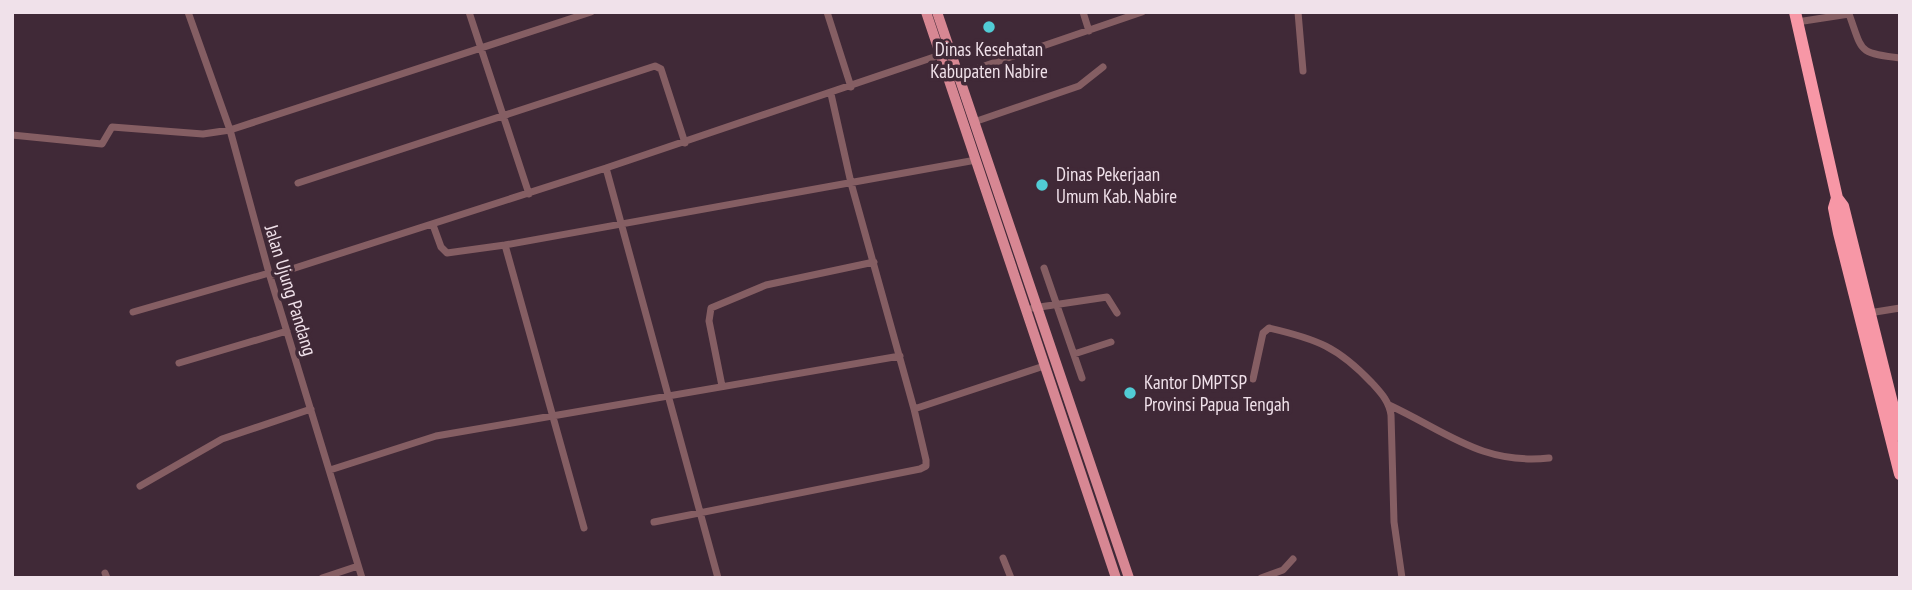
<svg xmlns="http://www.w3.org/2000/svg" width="1912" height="590" font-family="'PT Sans Narrow',sans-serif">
<rect width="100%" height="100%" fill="#402937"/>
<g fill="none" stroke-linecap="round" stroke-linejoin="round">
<path stroke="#855e63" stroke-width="7" d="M188 12 230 130 269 273 362 578
M469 12 529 194
M827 12 851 87
M1083 12 1089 31
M1298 12 1303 71
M1797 22 1849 14C1863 52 1857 53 1900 58
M958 75 1142 12
M831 94 851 183 914 409
M974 122 1079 86 1103 67
M12 135 102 144 112 127 203 134 230 130 591 12
M298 183 655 66 661 69 685 143
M433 225 441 247 447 253 505 245
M1044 268 1082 378
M270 276 606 168
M1033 308 1107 297 1117 313
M133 312 269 273
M1869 313 1900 308
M1074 354 1111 342
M179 363 287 331
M1253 379 1263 333 1269 328C1317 339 1338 347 1372 383 1381 393 1389 401 1391 415L1394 522 1402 578
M722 386 709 321 711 308 766 285 874 262
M1389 405C1447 432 1482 465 1549 458
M330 470 436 436 900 356
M140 486 222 439 311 409
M654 522 920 469 926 466V460L914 409 1044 366
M584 528 505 245 976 160
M1003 558 1011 578
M105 573 107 578
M322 578 358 566
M718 578 606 168 940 55
M1261 578 1283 570 1293 559"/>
<path stroke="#d78793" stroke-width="10" d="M926 12 1116 578
M937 12 1129 578"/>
<path stroke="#f797a6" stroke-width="12" d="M1795 12 1837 198 1843 206 1900 435
M1837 198 1834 208 1839 233 1900 474"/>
</g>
<g fill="#51ccd5" stroke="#402937" stroke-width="2.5">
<circle cx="989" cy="27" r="7"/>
<circle cx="1042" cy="185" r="7"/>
<circle cx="1130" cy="393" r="7"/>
</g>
<g text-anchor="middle" stroke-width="7" stroke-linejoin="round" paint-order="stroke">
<g font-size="19" fill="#f0e1ea" stroke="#402937" text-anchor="start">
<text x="989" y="56" text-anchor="middle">Dinas Kesehatan<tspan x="989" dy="22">Kabupaten Nabire</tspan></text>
<text x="1056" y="181">Dinas Pekerjaan<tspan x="1056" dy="22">Umum Kab. Nabire</tspan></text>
<text x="1144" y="389">Kantor DMPTSP<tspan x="1144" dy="22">Provinsi Papua Tengah</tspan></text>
</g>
<g font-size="19" fill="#f0e1ea" stroke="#402937">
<text transform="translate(291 290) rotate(73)" y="7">Jalan Ujung Pandang</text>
</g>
</g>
<rect width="1912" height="590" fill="none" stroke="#f0e1ea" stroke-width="28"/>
</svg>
